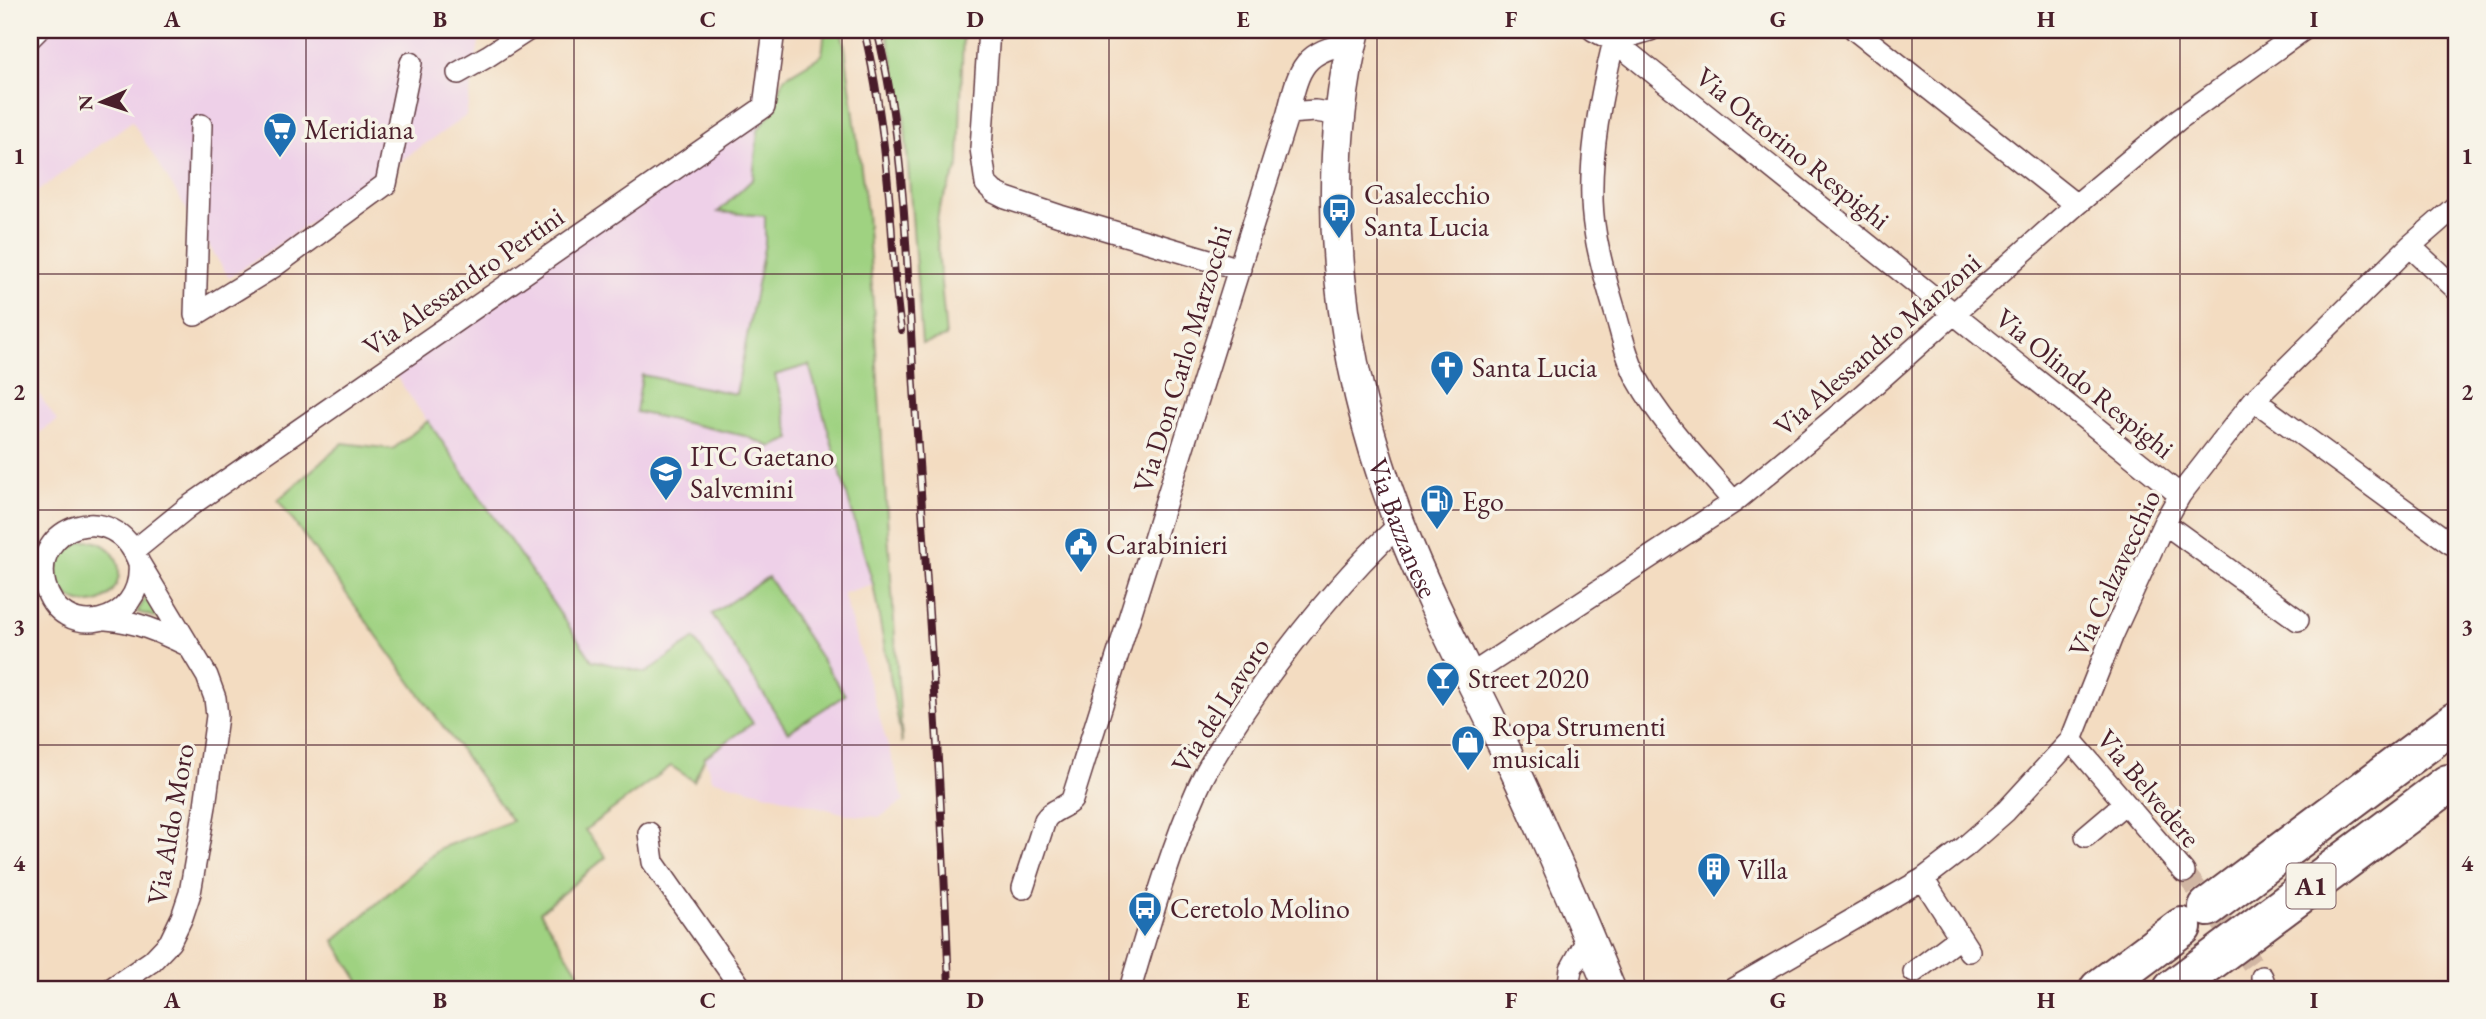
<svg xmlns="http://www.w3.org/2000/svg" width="2486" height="1019" font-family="'EB Garamond',serif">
<rect width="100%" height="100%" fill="#f7f3e8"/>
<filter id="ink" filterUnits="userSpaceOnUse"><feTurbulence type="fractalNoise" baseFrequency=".0143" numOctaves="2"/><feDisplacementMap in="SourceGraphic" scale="14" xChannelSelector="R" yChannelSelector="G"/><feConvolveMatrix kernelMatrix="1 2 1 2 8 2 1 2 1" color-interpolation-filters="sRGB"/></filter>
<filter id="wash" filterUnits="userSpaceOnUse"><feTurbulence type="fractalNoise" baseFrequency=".00686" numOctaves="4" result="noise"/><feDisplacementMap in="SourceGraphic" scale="28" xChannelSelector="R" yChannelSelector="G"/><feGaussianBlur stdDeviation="1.57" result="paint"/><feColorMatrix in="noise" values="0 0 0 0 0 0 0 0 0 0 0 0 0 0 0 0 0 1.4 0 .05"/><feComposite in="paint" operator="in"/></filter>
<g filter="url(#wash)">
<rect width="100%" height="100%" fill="#f3dcc1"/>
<path fill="#eed0e8" d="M30 30H481L466 116 229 278 132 121 30 197Z
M764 107 809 365 873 584 843 593 904 801 880 817 850 815 711 779 705 757 646 673 592 660 389 366Z
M30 381 57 421 30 439Z"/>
<path fill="#9fd281" stroke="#747856" stroke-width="2" d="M825 30H841L845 48 867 213 902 743 873 584 809 365 775 375 791 439 771 447 745 436 636 412 642 375 736 394 765 243V216L718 212 753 179 758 130 773 110 784 78 822 55Z
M886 30H963L959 165 939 208 936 229 946 337 922 344 904 114Z
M428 421 592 660 646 673 694 639 753 723 705 757 694 781 671 766 585 830 606 857 540 912 589 989H364L334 941 440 848 512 821 278 500 343 443 393 449Z
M57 572a31 31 0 1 1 62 0a31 31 0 1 1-62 0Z
M768 577 845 695 788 732 712 614Z
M149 593 176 633 158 618 137 612Z"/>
</g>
<g filter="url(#ink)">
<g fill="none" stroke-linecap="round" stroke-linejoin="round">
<path stroke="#d1b6a3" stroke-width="21" stroke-dasharray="21 10" stroke-linecap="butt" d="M2184 872 2262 977"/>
<g stroke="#633b42" stroke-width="24">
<path id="street" d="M989 30 981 148 986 184 994 192 1006 198 1060 216 1240 269
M1593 30 1614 41 2180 495
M1855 30 2076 205
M30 38 38 30
M1614 41C1600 98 1585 173 1595 231 1599 260 1608 287 1616 315 1622 336 1627 360 1638 380 1663 425 1701 463 1734 502
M1614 41 1650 30
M458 73 488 56 528 30
M1341 115 1315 111 1288 113C1299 69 1302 51 1352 43
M2410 246 2456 289
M195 315 273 267 386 184 411 63
M195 315 201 125
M2254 400 2450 543
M2164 523 2298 620
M135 550 188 507 764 107 774 30
M106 619C136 621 160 632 187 645
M1469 676 1734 502 1859 398 2076 205 2179 119 2303 30
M2071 740 2184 872
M649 833 653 862 742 989
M2086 836 2125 803
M1923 879 1969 951
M1023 888 1045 820C1052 809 1064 809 1072 800L1288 113
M1914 972 1960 937
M2262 977 2266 989
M111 989 152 961 170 942 182 917 190 893 205 806 217 716 215 698 207 676 139 563C115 496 30 526 45 585 60 644 145 626 139 563
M1130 989C1150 922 1169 853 1198 788 1210 761 1228 736 1244 711 1290 643 1340 580 1400 524
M1568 989 1571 969 1588 938
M1733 989 1923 879 1965 847 2006 811 2071 740 2113 634 2164 523 2180 495 2254 400 2410 246 2456 206"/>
</g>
<g stroke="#633b42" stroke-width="33">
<g id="secondary">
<path id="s1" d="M1355 30C1316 192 1340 368 1399 522 1431 606 1475 685 1513 766 1548 840 1579 914 1610 989"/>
</g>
</g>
<g stroke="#633b42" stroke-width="42">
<path id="highway" d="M2208 907 2456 721
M2099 989 2182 927
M2173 989 2448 784"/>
</g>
<use href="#street" stroke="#fff" stroke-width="21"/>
<use href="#secondary" stroke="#fff" stroke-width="30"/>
<use href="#highway" stroke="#fff" stroke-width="38"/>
<g stroke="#4a1f2b" stroke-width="8">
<path id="rail" d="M864 30C877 84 884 139 889 195 893 240 894 285 901 330
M877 30C907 151 907 279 915 403 928 598 942 794 949 989"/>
</g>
<use href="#rail" stroke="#f7f3e8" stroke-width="5" stroke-dasharray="16" stroke-linecap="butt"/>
</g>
</g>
<path fill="none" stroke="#4a1f2b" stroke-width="2" stroke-opacity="0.55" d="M306 30V989M574 30V989M842 30V989M1109 30V989M1377 30V989M1644 30V989M1912 30V989M2180 30V989M30 274H2456M30 510H2456M30 745H2456"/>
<defs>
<g id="supermarket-pin" transform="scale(1.75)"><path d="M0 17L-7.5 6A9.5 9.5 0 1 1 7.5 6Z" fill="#1f6fb2" stroke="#f7f3e8"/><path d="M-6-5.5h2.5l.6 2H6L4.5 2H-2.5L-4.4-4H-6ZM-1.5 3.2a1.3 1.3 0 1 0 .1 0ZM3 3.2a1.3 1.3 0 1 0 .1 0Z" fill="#fff"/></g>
<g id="bus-pin" transform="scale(1.75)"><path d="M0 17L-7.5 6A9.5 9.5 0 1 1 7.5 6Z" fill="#1f6fb2" stroke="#f7f3e8"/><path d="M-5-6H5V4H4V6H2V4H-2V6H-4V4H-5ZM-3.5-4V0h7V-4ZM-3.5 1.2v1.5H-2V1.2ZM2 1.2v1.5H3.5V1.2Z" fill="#fff"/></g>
<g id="church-pin" transform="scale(1.75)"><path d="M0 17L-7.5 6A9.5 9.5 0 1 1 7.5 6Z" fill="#1f6fb2" stroke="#f7f3e8"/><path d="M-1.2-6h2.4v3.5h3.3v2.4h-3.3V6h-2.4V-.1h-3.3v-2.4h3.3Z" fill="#fff"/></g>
<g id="school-pin" transform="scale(1.75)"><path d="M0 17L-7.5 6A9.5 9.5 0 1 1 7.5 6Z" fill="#1f6fb2" stroke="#f7f3e8"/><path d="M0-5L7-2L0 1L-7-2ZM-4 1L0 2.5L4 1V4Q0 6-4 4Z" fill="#fff"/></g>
<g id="fuel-pin" transform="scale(1.75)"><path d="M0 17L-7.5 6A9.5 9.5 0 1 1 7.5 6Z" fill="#1f6fb2" stroke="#f7f3e8"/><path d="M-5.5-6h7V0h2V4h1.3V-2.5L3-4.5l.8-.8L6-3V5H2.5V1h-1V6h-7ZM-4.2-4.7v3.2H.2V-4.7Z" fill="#fff"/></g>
<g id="civic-pin" transform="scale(1.75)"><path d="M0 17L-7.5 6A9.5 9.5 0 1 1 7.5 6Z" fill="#1f6fb2" stroke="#f7f3e8"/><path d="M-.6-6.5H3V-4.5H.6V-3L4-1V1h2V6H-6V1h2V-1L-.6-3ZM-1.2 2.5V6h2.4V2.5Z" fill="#fff"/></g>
<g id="bar-pin" transform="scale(1.75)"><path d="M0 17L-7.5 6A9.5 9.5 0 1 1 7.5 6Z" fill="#1f6fb2" stroke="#f7f3e8"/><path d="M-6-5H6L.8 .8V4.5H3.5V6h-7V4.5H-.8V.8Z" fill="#fff"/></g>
<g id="shop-pin" transform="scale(1.75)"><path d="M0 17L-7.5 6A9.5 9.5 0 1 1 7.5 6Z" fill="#1f6fb2" stroke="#f7f3e8"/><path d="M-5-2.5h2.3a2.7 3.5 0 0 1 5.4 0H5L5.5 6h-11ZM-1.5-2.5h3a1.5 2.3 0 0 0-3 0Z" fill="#fff"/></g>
<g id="building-pin" transform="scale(1.75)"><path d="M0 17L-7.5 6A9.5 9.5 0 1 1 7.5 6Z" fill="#1f6fb2" stroke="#f7f3e8"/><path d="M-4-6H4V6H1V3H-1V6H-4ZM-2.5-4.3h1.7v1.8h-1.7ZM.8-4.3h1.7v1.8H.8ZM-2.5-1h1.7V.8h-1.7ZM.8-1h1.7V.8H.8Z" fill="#fff"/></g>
</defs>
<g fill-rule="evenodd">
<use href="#supermarket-pin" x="280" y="129"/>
<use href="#bus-pin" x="1339" y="210"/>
<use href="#church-pin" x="1447" y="367"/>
<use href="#school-pin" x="666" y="472"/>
<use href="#fuel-pin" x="1437" y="501"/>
<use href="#civic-pin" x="1081" y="544"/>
<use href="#bar-pin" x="1443" y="678"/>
<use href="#shop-pin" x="1468" y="742"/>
<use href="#building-pin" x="1714" y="869"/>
<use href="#bus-pin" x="1145" y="908"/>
</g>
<g text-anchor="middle" stroke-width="7" stroke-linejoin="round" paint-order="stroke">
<rect fill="#f7f3e8" stroke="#7e5f64" stroke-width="2" x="2286.5" y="863.5" width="49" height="45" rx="5"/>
<g font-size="26" font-weight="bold" fill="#4a1f2b">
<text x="2311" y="895">A1</text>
</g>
<g font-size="28" fill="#4a1f2b" stroke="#f7f3e8" text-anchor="start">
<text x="304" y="139">Meridiana</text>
<text x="1364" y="204">Casalecchio<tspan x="1364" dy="32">Santa Lucia</tspan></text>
<text x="1472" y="377">Santa Lucia</text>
<text x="690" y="466">ITC Gaetano<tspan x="690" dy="32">Salvemini</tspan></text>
<text x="1462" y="511">Ego</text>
<text x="1106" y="554">Carabinieri</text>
<text x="1468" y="688">Street 2020</text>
<text x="1492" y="736">Ropa Strumenti<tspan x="1492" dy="32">musicali</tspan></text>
<text x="1738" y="879">Villa</text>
<text x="1170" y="918">Ceretolo Molino</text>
</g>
<g font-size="28" fill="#4a1f2b" stroke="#f7f3e8">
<text transform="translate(1793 148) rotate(39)" y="10">Via Ottorino Respighi</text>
<text transform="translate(463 281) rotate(-35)" y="10">Via Alessandro Pertini</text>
<text transform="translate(1877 344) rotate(-41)" y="10">Via Alessandro Manzoni</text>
<text transform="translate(1182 359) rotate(-73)" y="10">Via Don Carlo Marzocchi</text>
<text transform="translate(2085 383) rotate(39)" y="10">Via Olindo Respighi</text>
<text dy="10" stroke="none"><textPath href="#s1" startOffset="508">Via Bazzanese</textPath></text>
<text transform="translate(2114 573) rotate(-65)" y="10">Via Calzavecchio</text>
<text transform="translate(1220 705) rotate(-57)" y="10">Via del Lavoro</text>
<text transform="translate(2149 788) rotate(50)" y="10">Via Belvedere</text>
<text transform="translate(170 824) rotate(-80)" y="10">Via Aldo Moro</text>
</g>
</g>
<rect width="2486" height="1019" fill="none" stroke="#f7f3e8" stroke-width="77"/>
<g transform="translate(102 102) rotate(267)" stroke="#f7f3e8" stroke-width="5" paint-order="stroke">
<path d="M0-5L12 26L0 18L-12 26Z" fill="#4a1f2b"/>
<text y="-10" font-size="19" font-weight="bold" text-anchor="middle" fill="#4a1f2b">N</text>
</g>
<rect x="38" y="38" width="2410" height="943" fill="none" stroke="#4a1f2b" stroke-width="2.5"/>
<g font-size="23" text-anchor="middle" font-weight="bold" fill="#4a1f2b">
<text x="172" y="27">A</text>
<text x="440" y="27">B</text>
<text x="708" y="27">C</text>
<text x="975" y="27">D</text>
<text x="1243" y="27">E</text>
<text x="1511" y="27">F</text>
<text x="1778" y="27">G</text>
<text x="2046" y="27">H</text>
<text x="2314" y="27">I</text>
<text x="19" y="164">1</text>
<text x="2467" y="164">1</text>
<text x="19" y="400">2</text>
<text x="2467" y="400">2</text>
<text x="19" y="635">3</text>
<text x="2467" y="635">3</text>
<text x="19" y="871">4</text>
<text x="2467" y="871">4</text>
<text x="172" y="1008">A</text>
<text x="440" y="1008">B</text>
<text x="708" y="1008">C</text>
<text x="975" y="1008">D</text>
<text x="1243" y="1008">E</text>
<text x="1511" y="1008">F</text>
<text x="1778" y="1008">G</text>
<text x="2046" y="1008">H</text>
<text x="2314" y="1008">I</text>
</g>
</svg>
